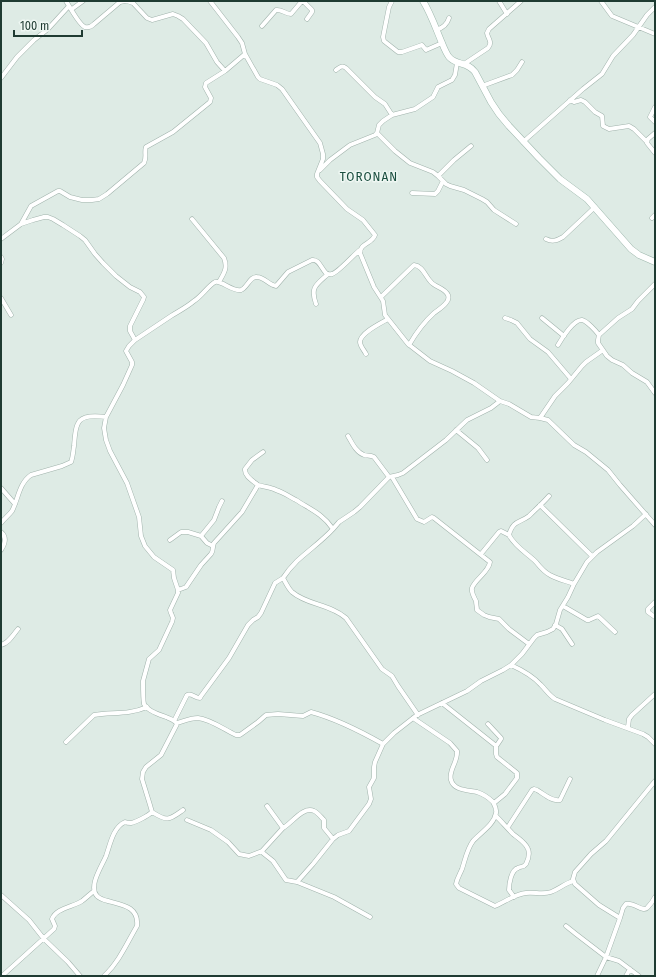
<svg xmlns="http://www.w3.org/2000/svg" width="656" height="977" font-family="'Fira Sans Condensed',sans-serif">
<rect width="100%" height="100%" fill="#deebe5"/>
<g fill="none" stroke-linecap="round" stroke-linejoin="round">
<g stroke="#a1b3ac" stroke-width="5">
<path id="street" d="M66 1C70 7 79 25 85 27 89 28 92 26 94 24L120 2 125 1
M127 1 133 3 147 18 152 20 173 14 178 16 183 19 206 43 217 62 225 71
M210 1 238 37 242 43 245 54 258 77 260 79 277 85 282 89 320 143 323 154V159L317 174V177L320 181 347 209 363 220 375 235C372 244 360 243 360 253L374 287 383 301 385 315 408 344 430 361 452 371 474 383 500 401 509 404 531 417 540 418 548 420 574 445 586 452 608 470 620 485 655 525
M303 1 312 10V12L307 19
M392 1 389 7 383 37 384 41 398 52H402L422 45 426 50 442 43
M499 1 507 14
M601 1 609 12 612 16 655 34
M72 9 83 1
M262 26 276 10C282 9 285 14 291 14L302 1
M436 30C443 28 447 25 449 18
M464 64 488 48C493 42 488 39 487 33L489 29 521 1
M336 70C340 67 342 65 346 68L375 97 385 104 392 115
M1 78 17 57 34 40 48 29 69 6
M482 86 512 75 517 70 522 62
M570 100 574 102 581 100 585 102 595 112 602 116 603 126 609 129 629 126 634 129 647 142
M655 107 650 117 655 122
M377 133 395 151 410 163 433 172 438 176 446 184 450 186 464 190 482 199 487 202 494 210 516 224
M655 133 648 139 647 143 655 153
M523 142 583 89 602 74 613 56 633 35 647 15 655 7
M320 170 330 160 350 145 375 135 377 133 379 125 383 121 392 115 415 109 433 97 438 87 452 80 455 75 457 63
M438 176 454 160 471 146
M412 193 435 194 438 191 443 181
M652 218 655 215
M192 219 224 258C228 268 224 273 219 282
M21 224 31 206 58 191H60L70 197 82 200H92L99 199 107 194 144 163C147 157 144 152 146 147L173 132 210 102 211 98 205 87 206 83 225 71 245 54
M1 239 21 224 33 220 44 217H48L53 219 63 225 80 236 85 240 95 254 103 263 116 276 130 287 140 292 144 297 143 300 130 326V331L135 340 129 346 126 351 132 362V365L123 385 106 417 104 428 106 440 110 451 127 483 139 517 141 536 145 546 154 557 173 570 174 578 178 590V593L170 610 171 613 173 618 172 622 159 650 149 659 143 681C143 685 143 700 144 704 147 711 160 715 166 717 171 719 175 720 177 724L161 755 146 767 143 772 142 779 150 805 152 812C148 816 136 822 131 823 128 823 127 823 125 822 113 827 110 845 106 856 102 866 88 886 97 896 100 899 104 900 108 901 123 905 139 907 137 926 127 943 119 962 104 976
M546 239C552 242 556 241 563 237L595 207
M1 257 2 259 1 263
M655 284 638 301 632 309 618 318 599 335 598 340V343L607 356 612 360 623 365 632 373 647 382 655 393
M381 297 414 265C423 266 425 276 431 282 435 287 445 288 448 295 449 298 448 301 446 303 443 307 438 310 434 313 424 322 416 333 409 345
M1 298 11 315
M316 304C310 287 316 285 328 274
M505 318 511 320 517 323 530 339 548 352 571 379
M542 318 564 336
M135 340C147 332 159 324 171 316 179 311 187 307 194 301 201 297 209 285 215 282 221 280 233 292 241 290 247 288 250 276 257 277 264 277 269 285 276 286L288 272 312 260C319 259 321 268 326 273 328 274 329 275 332 274 339 272 353 255 360 250
M558 345C562 338 574 319 582 320 587 321 596 331 599 335
M366 354C364 350 360 346 360 342 360 333 381 323 388 319
M540 418 555 396 568 383 582 366 586 362 603 350
M456 430 478 448 487 460
M348 436C352 443 356 452 364 455 367 456 370 455 374 457L389 477
M392 477 417 519 424 522 432 517 434 518 490 562C489 572 475 579 472 588 471 593 474 597 476 601 476 604 477 607 477 610L484 615 489 617 499 619 509 629 529 644
M258 485C253 481 244 476 245 469L252 460 263 452
M1 488 15 504
M549 496C543 503 536 509 529 516 520 523 513 520 509 535 515 547 527 553 536 562 540 567 544 572 550 575 557 579 566 581 574 584
M540 505 592 556
M1 523C4 519 9 515 12 511 18 500 19 483 31 475L62 466 71 462C73 457 73 452 74 446 76 421 77 413 106 417
M333 529 339 522 354 512 360 507 389 477 398 475 403 473 446 440 467 420 491 408 500 401
M1 532C7 537 5 544 1 550
M201 536 214 520 219 507 222 501
M170 540 181 532H188L201 536 207 543 213 546
M481 554 499 532 501 531 509 535
M178 590 186 587 201 565 211 554C214 550 212 547 214 543L242 512 258 485C264 487 271 487 276 490 283 492 290 497 296 500 310 509 323 514 333 529 322 541 309 550 297 561 292 566 287 572 283 578 286 583 288 588 292 592 307 605 330 604 346 618L382 669 392 676 398 686 418 715
M655 602 648 609V612L655 617
M563 606 587 620H589L598 616 615 632
M555 625 562 629 572 644
M1 645C9 643 13 635 18 629
M511 665C522 670 533 676 541 685 546 690 549 695 555 699L605 720 643 734 648 737 655 744
M442 703 495 745H497L501 739V738L488 724
M413 718 450 743 457 751C458 762 448 771 451 780 454 791 469 790 477 792 483 794 489 798 493 802 495 806 497 809 496 813 494 825 480 833 473 841 467 849 465 860 462 869 460 874 457 878 456 884L459 888 495 906C505 902 515 894 526 893 535 892 543 895 551 892 559 889 564 884 573 881
M174 721 187 695C192 693 195 698 200 698L201 696 229 658 248 625 253 620 258 617 261 613 275 583 283 578
M177 723C184 721 191 718 198 718 210 719 225 730 236 735H240L258 722 266 715 278 714 303 716 311 712C337 719 360 731 383 744L394 733 417 715 467 691 481 681 503 670 511 665 522 654 534 638 537 635 547 632 553 629 556 624 560 610 568 597 574 584 587 562 597 552 633 526 646 514
M628 727 629 719 632 715 655 694
M66 742 94 715C112 712 129 715 147 707
M494 803 505 794 517 778V773L497 757 496 754V745
M267 806 283 828 262 851 263 853 273 861 286 880 297 882 334 897 370 917
M152 812C168 822 169 820 183 810
M496 816C502 822 507 828 513 834 518 838 526 843 528 849 530 854 528 860 526 864 523 868 521 866 518 868 511 870 509 884 509 890L514 897
M187 820 211 830 228 842 239 854 249 856 262 851
M508 827 532 790 534 789 537 790C544 794 552 802 560 800L570 779
M283 828C292 823 303 806 314 811 317 812 321 817 324 820V828L333 839
M297 882 313 864 333 839 338 835 349 831 369 804 371 799 369 787 374 778V767L375 762 383 744
M1 895 29 920 44 939 68 962 80 976
M620 918 623 908 626 904C634 902 642 912 647 908 650 905 653 901 655 897
M566 926 576 934 606 957 619 961 639 976
M2 976 54 929 55 926 52 919C56 908 73 907 82 901 86 898 90 894 94 891
M597 976 606 957 620 918 599 905 575 884 573 879 575 872 591 854 606 841 655 781
M626 976 630 969"/>
</g>
<g stroke="#9db7ac" stroke-width="7">
<path id="secondary" d="M423 1C431 14 436 29 442 43 444 48 446 53 449 57 457 66 467 61 475 72L491 102 499 114 509 126 539 158 560 179 587 199 631 249 639 255 655 262"/>
</g>
<use href="#street" stroke="#fff" stroke-width="4"/>
<use href="#secondary" stroke="#fff" stroke-width="6"/>
</g>
<g text-anchor="middle" stroke-width="3" stroke-linejoin="round" paint-order="stroke">
<g font-size="13" letter-spacing="1" fill="#1a4e3f" stroke="#eff7f3">
<text x="369" y="181">TORONAN</text>
</g>
</g>
<rect width="656" height="977" fill="none" stroke="#1f3b32" stroke-width="4"/>
<path d="M14 30v6h68v-6" fill="none" stroke="#1f3b32" stroke-width="2"/>
<text x="20" y="30" font-size="12" fill="#1f3b32" stroke="#eff7f3" stroke-width="3" paint-order="stroke">100 m</text>
</svg>
